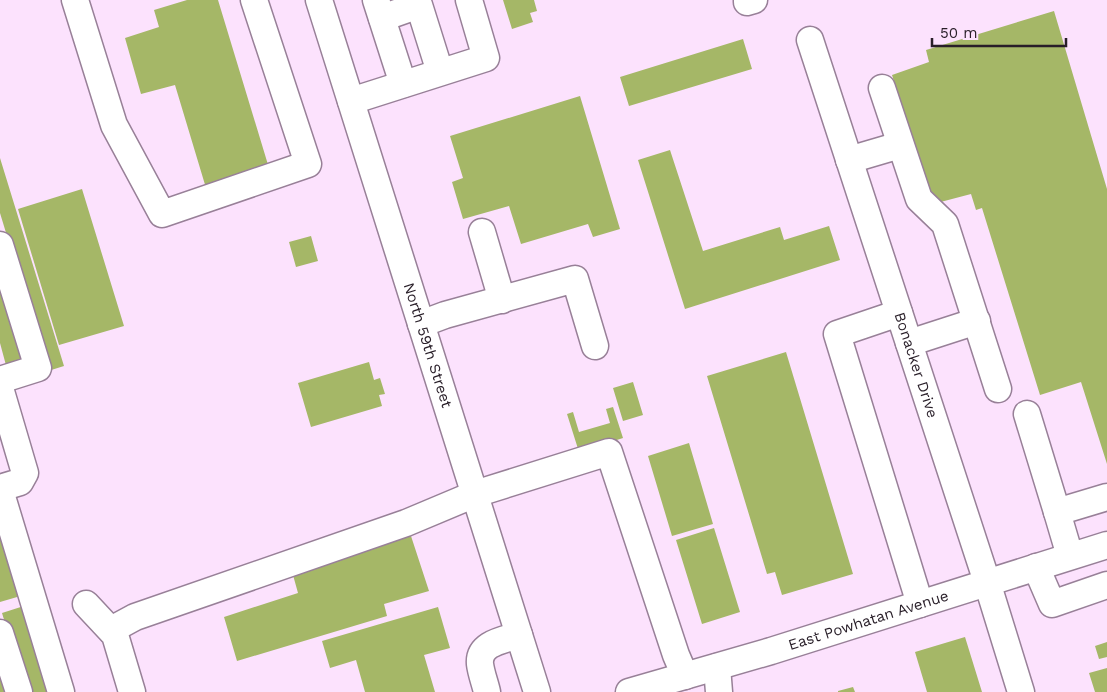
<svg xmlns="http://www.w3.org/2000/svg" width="1107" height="692" font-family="'Work Sans',sans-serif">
<rect width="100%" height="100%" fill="#fce2fd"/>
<path fill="#a5b767" d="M187 0H218L269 168 206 188 175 85 141 94 125 38 159 27 154 10Z
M503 0H534L537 11 530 13 533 22 512 29Z
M1054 11 1107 189V464L1081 382 1040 395 982 208 976 210 971 194 933 204 892 75 929 62 926 50Z
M743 39 752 69 629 106 620 77Z
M580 96 620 229 593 237 588 224 521 244 509 206 463 219 452 182 463 178 450 136Z
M670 150 703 251 780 227 784 240 829 226 840 260 685 309 638 160Z
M0 158 64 366 48 371 0 213Z
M82 189 124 326 59 345 18 209Z
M311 236 318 261 296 267 289 242Z
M0 267 28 363 7 369 0 343Z
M786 352 853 574 782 595 775 572 767 574 707 376Z
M369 362 374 380 380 378 385 394 379 395 382 406 311 427 298 383Z
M633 382 643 415 623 421 613 388Z
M613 407 623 438 579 452 567 414 573 412 579 432 610 423 606 409Z
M689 443 713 524 672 536 648 456Z
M0 517 24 595 0 602Z
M714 528 740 612 702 624 676 540Z
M411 536 429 591 384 604 387 616 237 661 224 617 298 593 293 575Z
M27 605 53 692H26L2 613Z
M438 607 450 648 424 655 435 692H365L356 660 330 668 322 641Z
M965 637 982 692H927L915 652Z
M1107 642V657L1099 659 1095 646Z
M1107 668V692H1095L1089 673Z
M0 670 7 692H0Z
M853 687 855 692H838V691Z"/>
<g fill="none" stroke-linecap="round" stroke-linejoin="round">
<g stroke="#988098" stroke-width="29">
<g id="minor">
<path d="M75 0 114 125 162 214 308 164 254 0"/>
<path id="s1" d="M319 0 537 692"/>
<path d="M376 0 403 84"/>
<path d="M747 0V2L754 0"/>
<path d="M382 18 419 5 440 72"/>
<path id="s2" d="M810 40 987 582 1021 692"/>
<path d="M882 88 919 199 945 224 998 389"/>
<path d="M351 101 486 58 469 0"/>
<path d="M849 160 900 145"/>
<path d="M482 232 502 300"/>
<path d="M0 245 38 368 0 380"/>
<path d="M899 313 837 334 920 604"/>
<path d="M421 324 445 315 575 279 595 346"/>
<path d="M909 343 977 321"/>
<path d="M0 388 25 473 20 482 0 488"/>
<path d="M1027 414 1057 512"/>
<path d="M0 490 61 692"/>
<path d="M1070 556 1057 512 1107 497"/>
<path d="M1036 567 1052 604 1107 585"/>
<path d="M86 604 115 635 132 692"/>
<path d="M111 630 135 617 406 523 475 494 609 452 676 655 685 676"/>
<path d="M0 633 19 692"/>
<path d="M717 667 719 692"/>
<path d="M487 692C485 683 481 673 480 664 478 643 504 640 519 635"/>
<path id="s3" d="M629 692 771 651 1107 545"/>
</g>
</g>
<use href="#minor" stroke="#fff" stroke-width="26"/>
</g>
<g text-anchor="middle" stroke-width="4" stroke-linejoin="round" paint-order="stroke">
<g font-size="15" fill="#281e28" stroke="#fce2fd">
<text dy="5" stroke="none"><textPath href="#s1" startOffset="362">North 59th Street</textPath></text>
<text dy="5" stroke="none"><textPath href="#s2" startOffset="342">Bonacker Drive</textPath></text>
<text dy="5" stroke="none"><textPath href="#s3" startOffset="250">East Powhatan Avenue</textPath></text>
</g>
</g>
<path d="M932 38v8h134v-8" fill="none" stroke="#281e28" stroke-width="2.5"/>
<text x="940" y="38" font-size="15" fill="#281e28" stroke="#fce2fd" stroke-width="4" paint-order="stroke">50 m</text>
</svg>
